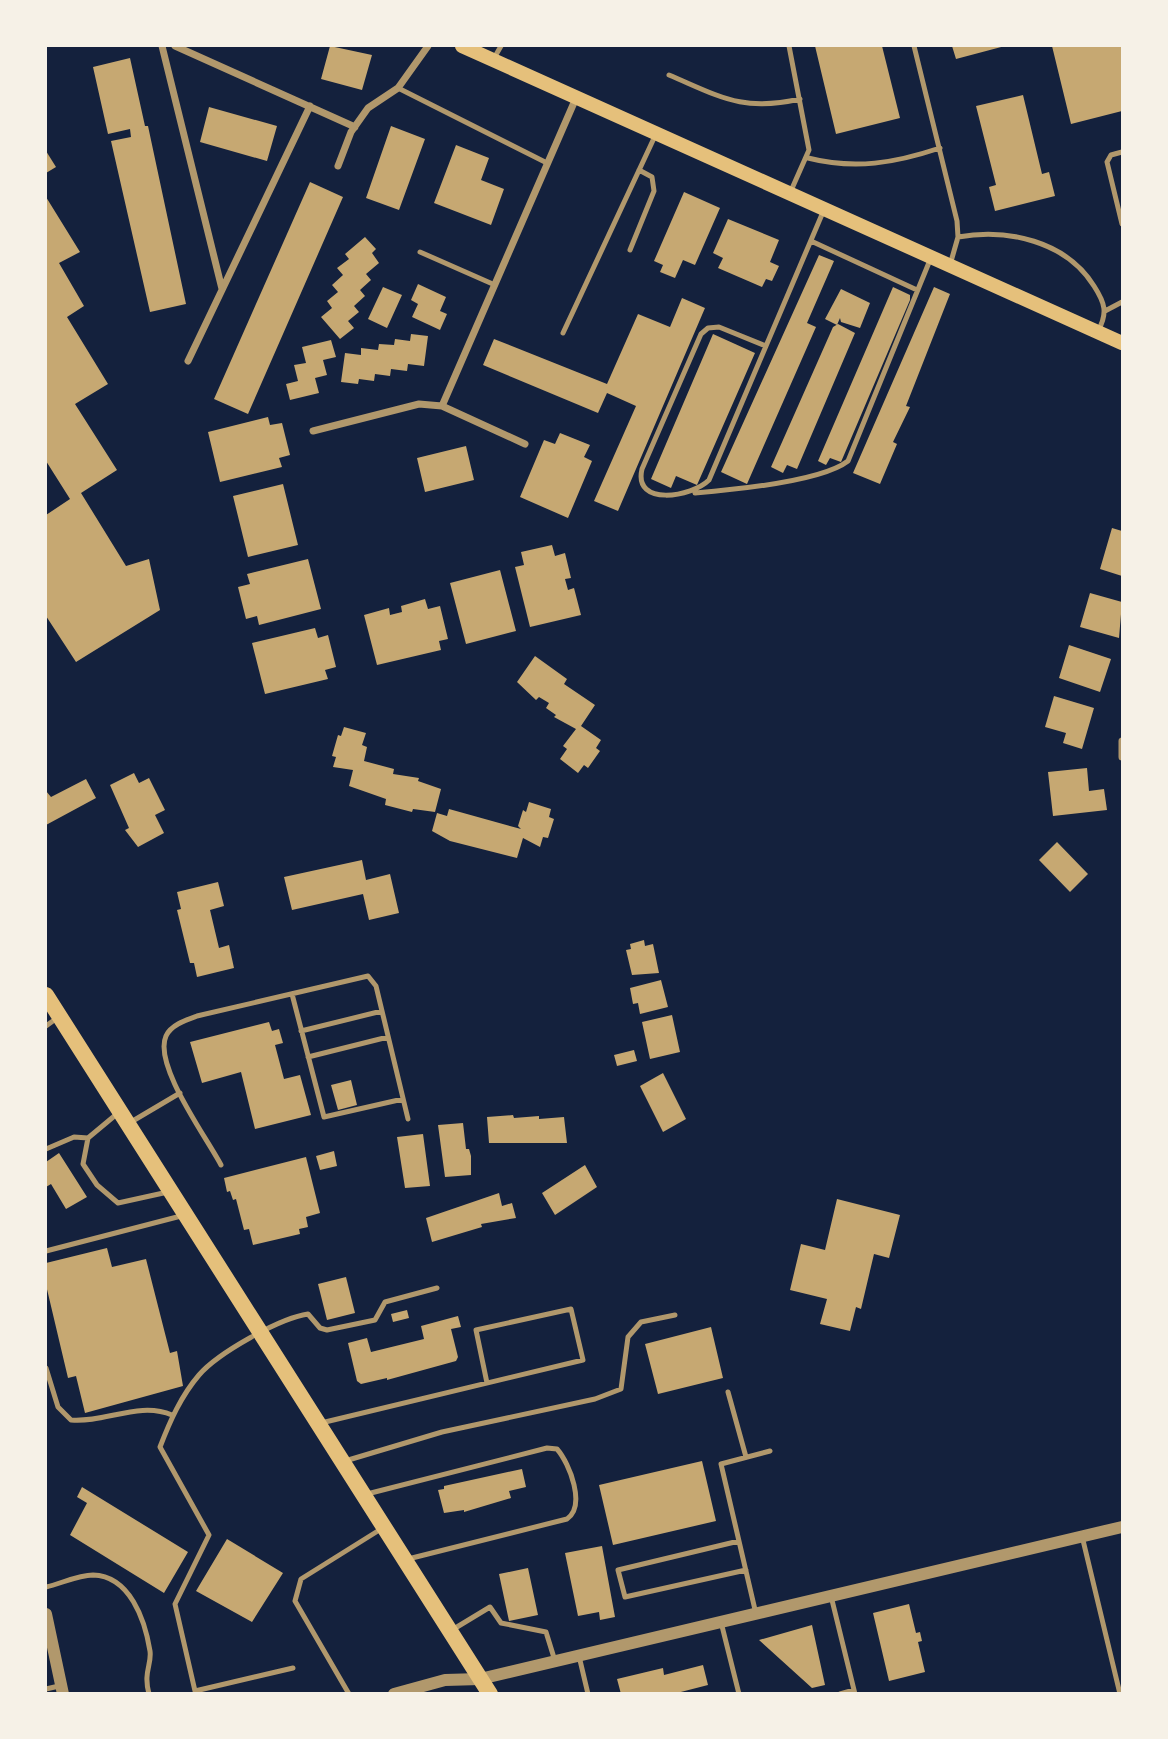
<svg xmlns="http://www.w3.org/2000/svg" width="1168" height="1739" font-family="Raleway,sans-serif">
<rect width="100%" height="100%" fill="#14213d"/>
<path fill="#c6a872" d="M330 46 372 55 362 90 321 79Z
M815 46H882L900 118 836 134Z
M952 46H1005L956 59Z
M1052 46H1122V111L1071 124Z
M130 58 145 126H148L186 304 150 312 111 141 131 137 130 129 108 134 93 67Z
M1023 95 1042 174 1049 172 1055 196 995 211 989 187 996 185 976 106Z
M209 107 277 126 267 161 200 142Z
M391 126 425 139 399 210 366 198Z
M456 145 489 158 481 180 504 189 491 225 434 203Z
M46 151 56 167 46 173Z
M310 182 343 197 248 414 214 399Z
M684 192 720 208 695 265 683 260 675 278 660 272 663 265 654 261Z
M46 197 80 252 59 263 84 306 67 317 108 384 75 404 117 470 81 493 126 566 149 559 160 610 76 662 46 616V515L70 499 46 461Z
M728 219 779 240 770 262 779 266 772 281 766 279 762 287 718 268 723 258 713 253Z
M365 237 376 249 372 253 379 263 366 274 371 280 360 290 365 296 354 306 359 312 348 321 354 328 340 339 321 317 332 308 327 301 338 292 332 285 343 275 337 268 349 259 345 254Z
M819 255 834 261 807 323 816 327 747 484 721 472Z
M418 284 446 297 440 311 447 314 440 330 412 317 418 304 411 300Z
M383 287 402 295 387 328 368 319Z
M893 287 910 295V300L841 462 830 458 826 465 818 461Z
M934 287 950 294 906 406 910 407 893 442 897 444 880 484 853 473Z
M841 289 870 303 860 328 841 322 840 318 837 325 825 319Z
M682 298 705 308 618 511 594 501 636 406 607 393 598 413 483 365 494 339 607 384 638 314 670 327Z
M838 324 855 333 797 469 787 465 783 473 771 467 833 327Z
M411 334 428 336 424 366 408 364 407 371 391 369 390 376 375 374 374 381 359 379 358 384 341 382 345 353 361 355V348L378 350 379 344 394 345 395 339 410 341Z
M713 334 755 353 697 485 676 476 671 488 651 479Z
M331 340 336 357 323 360 327 375 315 378 319 393 290 400 286 384 298 381 294 365 306 363 302 347Z
M268 417 270 425 282 423 290 455 279 458 282 467 220 482 208 432Z
M560 433 590 445 584 457 592 461 568 518 520 497 544 440 555 444Z
M466 446 474 480 425 492 417 458Z
M283 484 298 545 248 557 233 496Z
M1112 528 1122 531V576L1100 569Z
M552 545 555 556 565 553 571 578 565 579 568 590 574 588 581 615 530 627 515 567 524 565 521 552Z
M308 559 321 609 259 625 257 616 246 619 238 587 250 584 247 574Z
M500 570 516 631 466 644 450 583Z
M1090 593 1122 602 1119 638 1080 627Z
M425 599 428 609 440 606 448 639 439 641 441 650 377 665 364 615 389 608 390 615 402 612 401 606Z
M315 628 318 638 328 635 336 667 325 670 328 679 265 694 252 643Z
M1069 645 1111 659 1100 692 1059 678Z
M535 656 567 679 564 684 595 705 581 726 601 740 596 748 600 751 588 768 584 765 578 773 560 759 567 749 563 746 576 729 554 717 556 715 546 708 549 703 539 697 536 700 517 682Z
M1054 696 1094 708 1082 749 1063 743 1066 733 1045 727Z
M344 727 366 733 362 745 367 747 364 761 394 769 393 774 419 778 418 781 441 789 435 812 413 809 412 812 385 805 386 799 349 786 353 770 333 767 336 757 332 756 338 735 341 736Z
M1087 768 1089 791 1104 789 1107 810 1053 816 1048 772Z
M134 773 139 783 149 778 165 810 155 815 164 833 138 847 125 830 129 828 110 785Z
M86 779 96 798 46 825V791L51 797Z
M529 802 551 809 549 817 554 819 548 838 543 837 540 847 523 838 517 858 450 841 432 831 437 813 447 816 449 809 521 829 518 826 523 810 526 812Z
M1057 842 1088 874 1070 892 1039 860Z
M362 860 366 880 390 874 399 913 369 920 363 894 292 910 284 877Z
M218 882 224 906 210 910 219 948 229 945 234 968 197 977 194 963H190L177 910 181 909 177 892Z
M644 940 645 946 653 944 659 973 632 975 626 950 631 949 630 944Z
M661 980 668 1007 640 1014 638 1003 633 1004 630 988Z
M672 1015 680 1052 650 1059 642 1022Z
M269 1022 272 1031 279 1029 283 1043 275 1045 284 1079 300 1075 311 1115 255 1129 241 1072 202 1083 190 1042Z
M634 1050 637 1061 617 1066 614 1055Z
M663 1073 686 1119 663 1132 640 1086Z
M351 1080 357 1105 338 1110 331 1085Z
M513 1115 514 1118 539 1116V1119L564 1117 567 1143H489L487 1117Z
M463 1123 466 1149H469L471 1156V1175L445 1177 438 1125Z
M423 1134 430 1186 405 1188 397 1137Z
M334 1151 337 1166 320 1170 316 1156Z
M59 1153 87 1197 66 1209 51 1184 46 1187V1162Z
M306 1157 320 1213 306 1217 308 1227 299 1229 300 1234 253 1245 249 1229 244 1230 236 1199 233 1200 230 1191 227 1192 224 1178Z
M585 1165 597 1187 555 1215 542 1193Z
M499 1193 502 1206 512 1203 516 1218 481 1224 482 1227 432 1242 426 1218Z
M837 1199 900 1215 889 1258 874 1254 861 1309 856 1307 850 1331 820 1324 827 1299 790 1290 801 1244 825 1250Z
M107 1248 112 1267 146 1259 170 1353 177 1351 183 1386 85 1413 76 1376 68 1378 46 1285V1263Z
M346 1277 355 1313 327 1320 318 1284Z
M407 1310 409 1318 393 1322 391 1314Z
M458 1316 461 1327 451 1329 458 1357 456 1361 387 1380V1378L361 1384 357 1381 348 1343 367 1338 371 1352 424 1339 421 1326Z
M711 1327 723 1378 658 1394 645 1344Z
M702 1461 716 1521 613 1545 599 1485Z
M522 1469 526 1487 509 1491 511 1498 464 1512V1510L444 1513 438 1490 444 1489V1486Z
M82 1487 188 1552 164 1593 70 1535 87 1503 77 1497Z
M227 1539 283 1573 252 1622 196 1591Z
M602 1546 615 1617 600 1620 599 1612 578 1616 565 1553Z
M528 1568 538 1615 509 1621 499 1574Z
M909 1604 916 1633 920 1632 922 1641 918 1642 925 1672 889 1681 873 1613Z
M812 1625 825 1685 812 1688 759 1640Z
M703 1665 708 1685 673 1694H621L617 1679 663 1668 664 1675Z"/>
<g fill="none" stroke-linecap="round" stroke-linejoin="round">
<path stroke="#b1986c" stroke-width="5" d="M789 46 809 150 790 193
M914 46 957 221 958 237 950 265
M493 60 501 46
M669 75C721 97 742 112 800 99
M398 88 547 163
M1122 152 1111 155 1107 162 1122 224
M808 158C855 170 895 163 940 148
M958 237C1007 228 1066 241 1094 286 1105 303 1108 313 1098 331
M811 241 917 290
M630 250 654 191 652 177 639 170
M420 252 495 285
M1105 311 1122 302
M563 333 655 136
M766 346 719 327 708 328 701 334 642 469C633 507 692 497 709 480L823 212
M695 493C731 490 821 482 848 461L930 260
M292 994 324 1117 403 1099
M46 1026 57 1018
M301 1031 382 1011
M308 1057 388 1037
M118 1113 88 1138 83 1164 97 1185 118 1203 168 1192
M131 1122 180 1093
M46 1149 74 1137 88 1138
M221 1165C207 1138 153 1065 166 1036 171 1025 186 1020 197 1016L368 976 376 986 408 1119
M46 1251 181 1216
M46 1368 58 1407 71 1420C105 1423 139 1401 172 1415
M728 1392 746 1457
M321 1423 583 1360 571 1309 476 1330 487 1383
M345 1461 442 1432 595 1399 621 1389 628 1337 641 1322 675 1315
M367 1494 547 1448 557 1449C570 1464 586 1506 567 1519L408 1559
M1082 1536 1120 1694
M739 1541 618 1570 625 1597 746 1570
M46 1587C60 1584 78 1575 93 1575 130 1576 145 1620 150 1651 152 1664 143 1672 149 1694
M831 1596 855 1694
M756 1614 721 1464 770 1451
M721 1622 739 1694
M452 1630 490 1607 501 1623 546 1632 555 1661
M579 1656 588 1694
M293 1668 195 1691 175 1604 209 1535 160 1447C170 1421 181 1396 199 1375 218 1353 280 1318 308 1314L320 1328 327 1330 375 1320 385 1302 437 1288
M46 1689 59 1686
M349 1694 295 1601 301 1579 381 1529
M840 1694 854 1690"/>
<path stroke="#b1986c" stroke-width="7" d="M162 46 222 289
M175 46 355 127
M338 166 351 132 368 108 398 88 428 46
M188 361 310 106
M313 431 419 404 442 406
M525 444 442 406 576 98
M1122 741V757"/>
<path stroke="#b1986c" stroke-width="12" d="M46 1614 63 1694
M394 1694 445 1680 480 1679 1122 1527"/>
<path stroke="#e5c07b" stroke-width="14" d="M462 46 1122 343"/>
<path stroke="#e5c07b" stroke-width="16" d="M46 995 490 1694"/>
</g>
<rect width="1168" height="1739" fill="none" stroke="#f6f1e7" stroke-width="94"/>
</svg>
